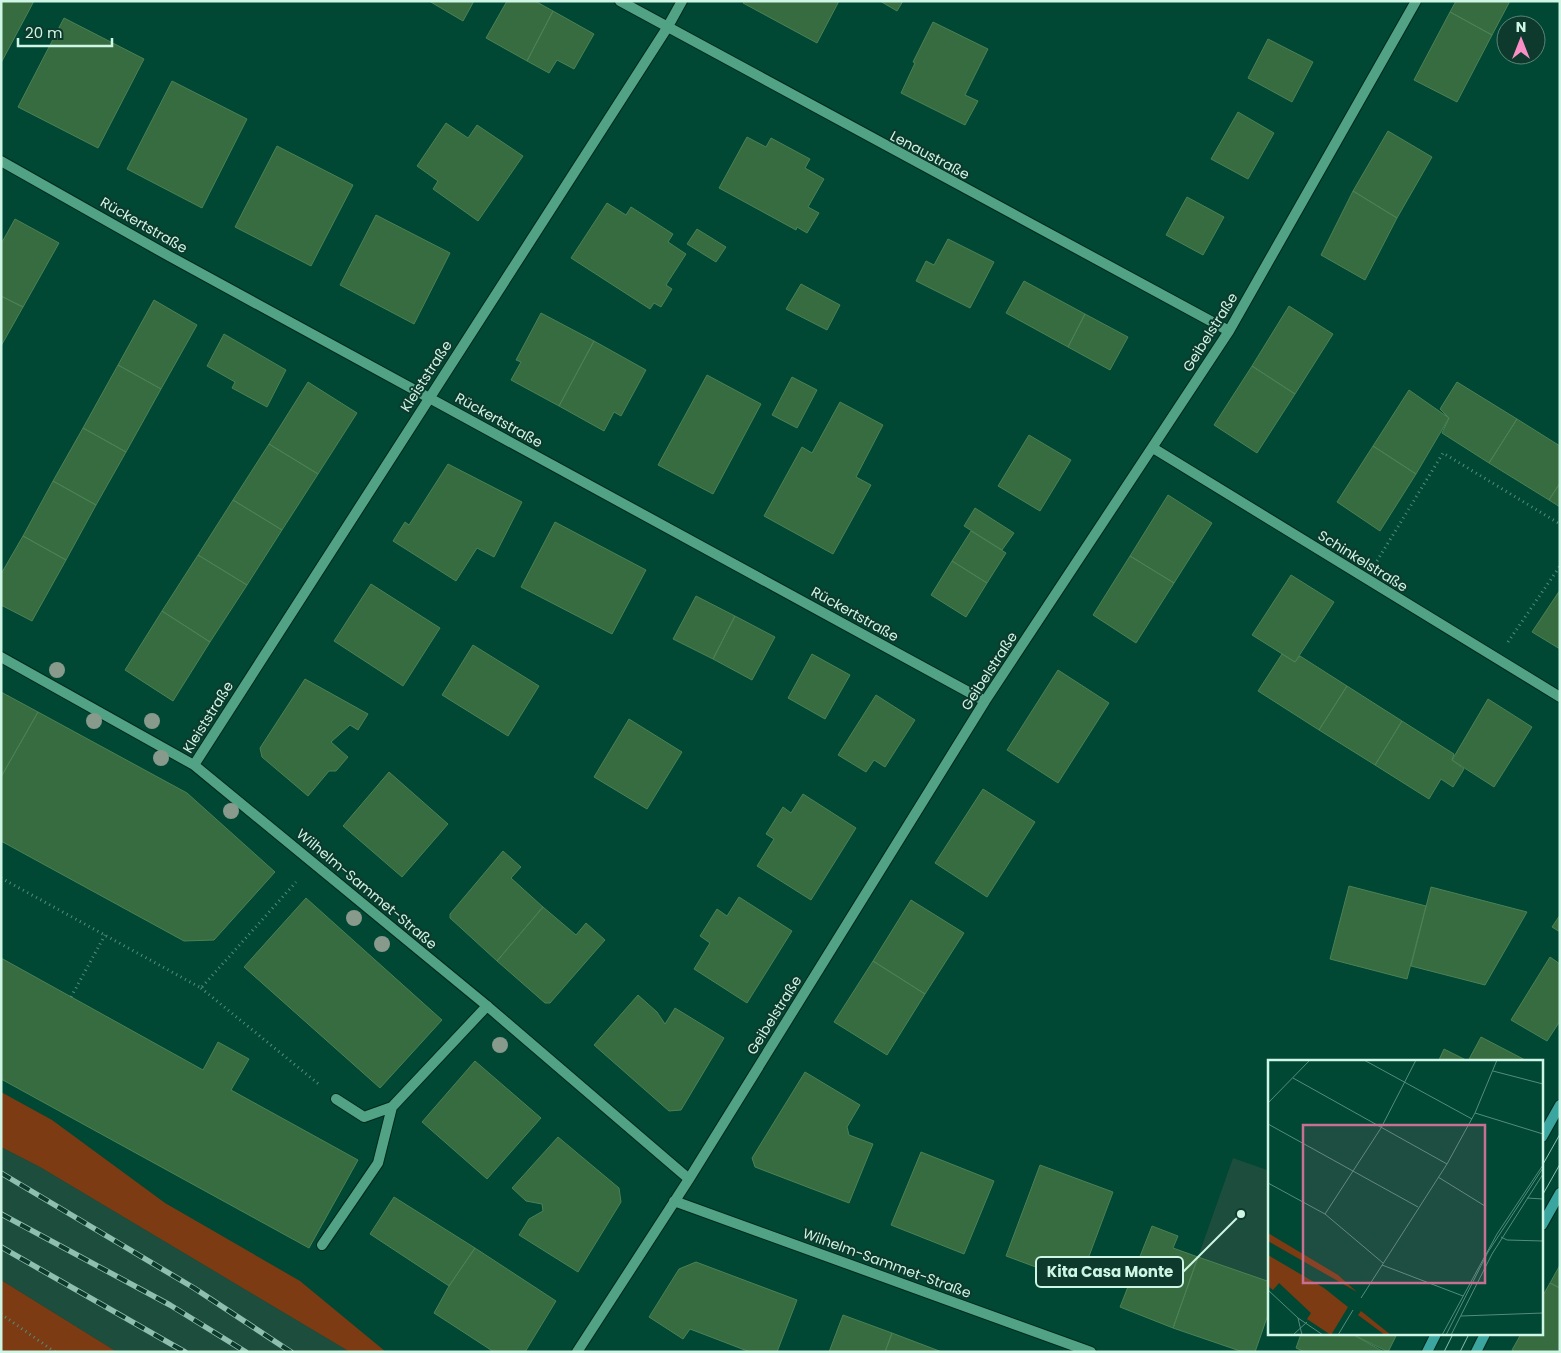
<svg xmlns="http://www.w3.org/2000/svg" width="1561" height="1353" font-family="Poppins,sans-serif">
<rect width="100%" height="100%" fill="#004734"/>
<path fill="#1c4d3d" d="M1 1147 40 1167 350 1352H117L1 1280Z
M1233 1158 1270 1171V1309L1173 1328Z"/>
<path fill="#7d3b13" d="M1 1092 52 1120 165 1203 300 1281 386 1352H350L40 1167 1 1147Z
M1 1280 117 1352H1Z"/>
<path fill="#376c40" stroke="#4b8154" d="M1 1H34L1 63Z
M429 1H474L463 21Z
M507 1H535L553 11 527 61 486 38Z
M744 1H839L817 43 743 3Z
M880 1H903L897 11Z
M1456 1H1510L1492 35 1450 12Z
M553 11 594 34 574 69 557 60 549 73 527 61Z
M1450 12 1492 35 1457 102 1414 80Z
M64 18 144 59 98 148 18 107Z
M933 22 988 49 965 95 978 101 965 125 901 93 915 63 913 62Z
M1268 39 1313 62 1292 102 1248 78Z
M172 81 247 119 202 208 127 169Z
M1238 112 1274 133 1248 179 1211 159Z
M446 123 468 138 477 125 523 156 478 221 433 189 438 181 417 166Z
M1388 131 1432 157 1397 218 1353 191Z
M747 137 766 147 771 138 810 159 805 168 824 179 808 207 819 213 807 233 797 227 796 230 719 188Z
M277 146 353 185 311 266 235 227Z
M1353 191 1397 218 1365 280 1321 255Z
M1187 197 1224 217 1203 255 1166 235Z
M607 203 626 215 631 207 673 234 668 242 686 254 666 285 672 289 661 307 654 303 650 309 571 258Z
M376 215 450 253 414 324 340 285Z
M15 219 59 243 23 307 1 296V244Z
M697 229 726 247 716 262 687 244Z
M948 239 994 262 970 308 916 281 926 261 934 265Z
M1024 281 1085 314 1068 347 1006 313Z
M801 284 840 305 827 330 786 309Z
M1 296 23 307 1 346Z
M154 300 197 325 161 389 118 365Z
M1289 306 1333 334 1295 394 1252 366Z
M541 313 594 341 559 406 511 380 521 362 516 360Z
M1085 314 1128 337 1110 370 1068 347Z
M224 334 286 370 267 407 232 388 235 382 207 366Z
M594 341 646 370 621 416 614 412 604 431 559 406Z
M118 365 161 389 126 452 83 428Z
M1252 366 1295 394 1257 453 1214 425Z
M707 375 761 404 713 494 658 465Z
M792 377 817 390 797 428 772 415Z
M308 382 357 413 318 474 269 444Z
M1457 382 1517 419 1489 463 1442 433 1449 418 1440 409Z
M1409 390 1449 418 1416 474 1373 446Z
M840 402 883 425 856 477 871 485 833 554 764 516 802 447 812 453Z
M1517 419 1560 446V483L1549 500 1489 463Z
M83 428 126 452 96 505 53 481Z
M1029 435 1071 460 1040 511 998 486Z
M269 444 318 474 282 530 233 500Z
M1373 446 1416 474 1380 531 1337 502Z
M448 464 522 502 494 557 477 548 456 581 393 541 405 522 409 525Z
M53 481 96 505 66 560 23 536Z
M1560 483V507L1549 500Z
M1168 495 1212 523 1174 583 1130 556Z
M233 500 282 530 247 585 198 555Z
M975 508 1014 533 1002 550 964 526Z
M555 522 646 570 612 634 521 587Z
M971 531 1006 553 987 583 952 561Z
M23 536 66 560 32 621 1 605V574Z
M198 555 247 585 210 642 162 611Z
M1130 556 1174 583 1136 643 1093 615Z
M952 561 987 583 966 617 931 595Z
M1291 575 1334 602 1295 662 1252 635Z
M371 584 440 628 403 686 334 641Z
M1560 590V649L1532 632Z
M696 596 735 616 713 659 673 639Z
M162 611 210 642 173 701 125 670Z
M735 616 775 637 752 680 713 659Z
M473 645 539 686 508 736 442 695Z
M812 654 850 675 825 719 788 698Z
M1282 654 1295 662 1300 656 1347 686 1319 730 1258 691Z
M1058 670 1109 703 1058 783 1007 750Z
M305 679 368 714 358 730 350 725 331 742 348 757 336 771H329L308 796 262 757 260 748Z
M1347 686 1402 721 1375 765 1319 730Z
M1 692 38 712 1 777Z
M876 695 915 720 885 767 874 760 866 772 838 755Z
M1488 699 1532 727 1494 787 1452 760Z
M38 712 187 793 275 872 214 940 184 941 1 841V777Z
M629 719 682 752 647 809 594 777Z
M1402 721 1454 754 1452 760 1464 769 1453 787 1441 779 1429 799 1375 765Z
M389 772 448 824 402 877 343 826Z
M983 789 1035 822 987 897 935 863Z
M803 794 856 828 811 900 757 866 774 839 766 834 783 807 791 813Z
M503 851 521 867 511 878 543 907 497 961 450 918V914Z
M1349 886 1426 906 1407 979 1330 959Z
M1431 887 1527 912 1485 985 1411 966Z
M739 897 792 931 747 1003 694 969 710 943 700 936 717 909 727 916Z
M306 898 442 1020 380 1088 244 967Z
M911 900 964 933 925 994 873 961Z
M543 907 576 935 586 923 605 940 550 1003H545L497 961Z
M1560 915V932L1552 927Z
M1550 957 1560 964V1021L1547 1041 1511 1020Z
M1 958 203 1070 218 1042 249 1059 231 1090 358 1160 309 1248 1 1079Z
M873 961 925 994 887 1055 834 1022Z
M638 995 657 1012 665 1024 675 1008 724 1038 681 1110 669 1111 594 1045Z
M1481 1037 1529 1062H1438L1444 1049 1468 1061Z
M475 1061 541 1118 487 1179 422 1122Z
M805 1072 860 1105 847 1127 849 1135 873 1144 849 1203 755 1167 752 1158Z
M558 1137 619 1188 621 1202 578 1272 519 1235 529 1219 543 1211 542 1204 526 1201 512 1188Z
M921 1152 994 1181 964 1254 891 1225Z
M1040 1165 1113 1192 1079 1283 1006 1256Z
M394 1197 475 1248 449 1286 370 1234Z
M1152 1226 1178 1236 1173 1248 1198 1257 1173 1328 1120 1307Z
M475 1248 556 1301 525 1352H494L434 1313 449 1286Z
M1198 1257 1270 1282V1309L1255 1352H1243L1173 1328Z
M696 1262 797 1300 777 1352H750L690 1329 683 1339 649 1317 679 1269Z
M1560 1265V1288L1550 1283Z
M1550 1283 1560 1288V1352H1515L1512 1350 1521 1334H1542V1297Z
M843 1315 892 1333 885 1352H829Z
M892 1333 942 1352H885Z
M1301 1334H1352L1384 1352H1305L1296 1348Z
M1352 1334H1397L1388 1352Z"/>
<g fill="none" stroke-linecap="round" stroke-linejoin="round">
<g stroke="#002a1d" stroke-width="12">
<path id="service" d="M336 1099 364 1117 392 1107
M322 1245 378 1163 392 1107 487 1006"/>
</g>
<g stroke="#002a1d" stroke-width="12">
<path id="minor" d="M620 1 1229 331
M1 161 169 256 985 701
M1153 448 1560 697
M1 657 194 765 486 1005 689 1179
M194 765 667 28 682 1
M674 1201 1091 1352
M577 1352 689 1179 985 701 1229 331 1416 1"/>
</g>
<g stroke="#002a1d" stroke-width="12">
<path id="secondary" d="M1542 1137 1560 1105
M1542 1225 1560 1193
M1427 1352 1436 1334
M1476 1352 1485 1334"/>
</g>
<path stroke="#548e7c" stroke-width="3" stroke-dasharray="1 4" stroke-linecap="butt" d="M1377 561 1443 453 1560 524
M1508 642 1560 566
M1 878 201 988 296 882
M201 988 321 1086
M71 997 105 935
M1 1314 55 1352"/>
<use href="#service" stroke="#52a285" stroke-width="10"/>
<use href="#minor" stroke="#52a285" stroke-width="10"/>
<use href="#secondary" stroke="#3ba6a0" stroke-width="10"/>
<path stroke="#8fc0af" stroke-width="1" d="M1542 1166 1560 1134
M1542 1196 1560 1164
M1444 1352 1453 1334
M1460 1352 1469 1334"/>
<g stroke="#8fc0af" stroke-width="5.5">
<path id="rail" d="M1 1173 194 1288 291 1352
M1 1214 170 1305 246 1352
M1 1247 185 1352"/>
</g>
<use href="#rail" stroke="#0d3a2c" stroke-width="4" stroke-dasharray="11" stroke-linecap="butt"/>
</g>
<g fill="#879a8b">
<circle cx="57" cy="670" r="8"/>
<circle cx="94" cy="721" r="8"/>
<circle cx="152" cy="721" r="8"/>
<circle cx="161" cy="758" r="8"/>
<circle cx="231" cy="811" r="8"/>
<circle cx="354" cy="918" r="8"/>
<circle cx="382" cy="944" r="8"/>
<circle cx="500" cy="1045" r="8"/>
</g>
<g text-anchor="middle" stroke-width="4" stroke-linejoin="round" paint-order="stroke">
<g font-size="14" fill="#cff5e5" stroke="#0d3a2c">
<text transform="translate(930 155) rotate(28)" y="5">Lenaustraße</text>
<text transform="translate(144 225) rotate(30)" y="5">Rückertstraße</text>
<text transform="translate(1210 332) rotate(-58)" y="5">Geibelstraße</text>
<text transform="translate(426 376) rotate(-57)" y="5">Kleiststraße</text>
<text transform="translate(499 420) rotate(29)" y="5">Rückertstraße</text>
<text transform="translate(1363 561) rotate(32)" y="5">Schinkelstraße</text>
<text transform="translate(855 614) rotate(29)" y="5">Rückertstraße</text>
<text transform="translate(989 671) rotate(-57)" y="5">Geibelstraße</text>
<text transform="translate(208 717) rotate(-58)" y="5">Kleiststraße</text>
<text transform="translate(367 889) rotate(40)" y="5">Wilhelm-Sammet-Straße</text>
<text transform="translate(774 1015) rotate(-58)" y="5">Geibelstraße</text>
<text transform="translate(887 1263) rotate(20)" y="5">Wilhelm-Sammet-Straße</text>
</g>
</g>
<g transform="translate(1268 1060)">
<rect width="275" height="275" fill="#004734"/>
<path d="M0 173 70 215 89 232 0 181ZM0 195 56 228 80 247 63 275 39 259 43 253 11 223 5 230 0 226ZM93 251 123 275H117L90 255Z" fill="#7d3b13"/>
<path fill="none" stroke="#538d7b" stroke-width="1" d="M96 0 204 59M225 11 275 24M25 18 179 104M0 43 42 0M207 53 275 74M0 64 150 147M170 117 217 146M0 123 57 154 115 203M259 138 275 139M57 154 113 68 148 0M233 177 239 180 275 181M114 205 195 236M0 230 30 258 55 275M93 238 179 104 207 53 229 0M193 256 275 253M30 258 34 275M25 275 39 262M70 275 85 250M174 275 229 174 275 105M178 275 220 192 275 108M183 275 224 194 275 114"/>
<path fill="#c77092" fill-opacity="0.15" stroke="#c77092" stroke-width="2.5" d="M35 65H217V223H35Z"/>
<rect width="275" height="275" fill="none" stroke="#cff5e5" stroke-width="2.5"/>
</g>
<path fill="none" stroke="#cff5e5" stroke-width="2" d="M1241 1214L1183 1272"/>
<circle fill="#cff5e5" stroke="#0d3a2c" stroke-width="2" cx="1241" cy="1214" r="5"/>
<rect fill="#0d3a2c" stroke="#cff5e5" stroke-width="2" x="1036" y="1257" width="147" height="30" rx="5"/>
<g font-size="15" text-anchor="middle" font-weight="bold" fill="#cff5e5">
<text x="1110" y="1277">Kita Casa Monte</text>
</g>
<rect width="1561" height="1353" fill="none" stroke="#cff5e5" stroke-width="5"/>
<g transform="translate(1521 40)"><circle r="24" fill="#0d3a2c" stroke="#5b8576"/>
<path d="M0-4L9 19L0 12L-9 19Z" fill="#fa8fc8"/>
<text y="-8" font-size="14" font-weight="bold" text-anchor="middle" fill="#cff5e5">N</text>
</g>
<path d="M18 38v8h94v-8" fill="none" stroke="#cff5e5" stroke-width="2.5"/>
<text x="25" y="38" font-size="15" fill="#cff5e5" stroke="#0d3a2c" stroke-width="4" paint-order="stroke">20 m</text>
</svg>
